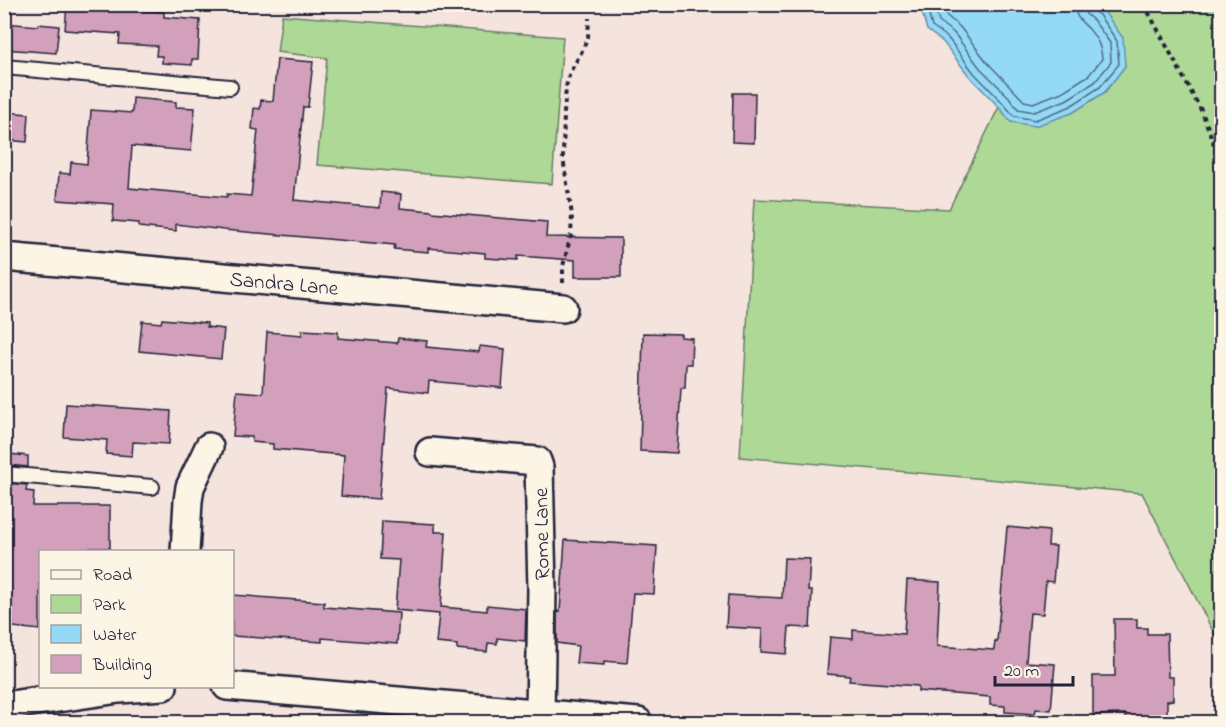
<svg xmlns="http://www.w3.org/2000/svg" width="1226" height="727" font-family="'Indie Flower',sans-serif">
<rect width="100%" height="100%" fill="#f4e4dd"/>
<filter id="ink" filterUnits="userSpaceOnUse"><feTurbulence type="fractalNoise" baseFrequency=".0167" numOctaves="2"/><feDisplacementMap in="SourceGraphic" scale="12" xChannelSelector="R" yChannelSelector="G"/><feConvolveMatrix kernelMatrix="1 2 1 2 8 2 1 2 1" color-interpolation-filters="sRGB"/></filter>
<g filter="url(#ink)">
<path fill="#aed895" stroke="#687d68" stroke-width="1.5" d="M1092 5H1217L1222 17 1221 647 1142 493 740 457 754 199 949 209 999 107 1011 122 1072 113 1105 92 1125 66 1103 10Z
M282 15 563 37 552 184 317 165 327 58 277 52Z"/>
<path fill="#94d9f6" stroke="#6690ab" stroke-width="1.5" d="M920 5H1092L1103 10 1123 38 1125 66 1105 92 1072 113 1035 126 1011 122 999 107 970 77 943 42 927 30Z"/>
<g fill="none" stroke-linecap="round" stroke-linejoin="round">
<path stroke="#506b86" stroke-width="1.5" d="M926 4 932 27 948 38 974 73 1003 103 1014 116 1035 120 1069 107 1100 87 1119 64 1117 41 1099 15 1093 11 1091 4
M934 4 939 22 954 33 980 68 1009 97 1018 109 1034 112 1066 100 1095 82 1111 62 1110 43 1094 21 1086 14 1084 4
M943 4 947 16 960 27 987 62 1024 101 1033 103 1062 92 1089 75 1102 59C1102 47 1097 38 1089 29 1080 20 1075 18 1075 4"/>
</g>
<path fill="#d3a0bb" stroke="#22223b" stroke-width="1.5" d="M67 4H100V7L164 12V17L200 20 198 59H192V65L162 63V56H156L157 46 119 44 120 34 65 30Z
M4 23 38 26V24L59 26 56 53 4 49Z
M277 59 313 62 308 107H303L294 200 380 208 381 192 401 194 400 208 432 211V212L547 222 546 237 621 238V277H575V260L518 256V260L485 258V253L428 248V252L394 249 395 245 224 230 176 224V231L139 227V223L113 221 114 204 57 200 59 173 70 174 71 162 87 164 91 110 132 113 133 98 176 102V107L195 108 191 151 132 146 129 188 227 197V194L251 196 258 130 252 129 254 108 260 109 261 100 273 101Z
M733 93H755L754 143 732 142Z
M4 112 29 114 27 142 4 140Z
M162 319 207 323V327L224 329 221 359 139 351 142 321 161 323Z
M302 330 338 332V338L397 343 398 338 427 341 426 347 479 352 480 346 505 349 502 388 429 381 428 393 388 388 379 499 341 496 344 455 273 449V444L252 442V437L233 436 237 391 263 393 267 332 302 335Z
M643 333 681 334V337L692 338 691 364H686L685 388H681L677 453 640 451Z
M66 404 171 411 169 444 133 442 132 456 106 454 107 440 64 437Z
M9 454 28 456V467L8 465Z
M6 483 27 485 26 491 34 492 33 506H110V548H90V552H40V630L4 626V506Z
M382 521 435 524V532H446L441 607 487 611V605L526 609 525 641 497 638V644L488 643 487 652 457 649V645L436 643 439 614 395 610 399 560 380 559Z
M1007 527 1049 531 1048 546H1056L1053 582 1046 581 1043 614 1030 613 1026 662 1055 664 1051 710 1036 709 1035 714 1005 712V706L990 705V697L918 691V686L849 681 850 676 827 674 830 637 853 639V630L904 634 907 580 940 582 937 646 994 650 995 641 997 642Z
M565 540 657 546 654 594 633 593 627 663 604 661V665L576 663 578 646 557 643V611L560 612Z
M784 558 810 559 808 591H812L810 628 789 627 787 654 761 652 762 629 726 627 728 595 782 598Z
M232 595 324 602V607L399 613 397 644 322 638V642L232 636Z
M1114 619H1137V628H1147V634H1167L1168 677H1173V700L1167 701V717H1150V722H1125V714L1093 715V676H1115Z"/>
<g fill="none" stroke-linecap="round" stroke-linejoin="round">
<g stroke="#22223b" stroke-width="18">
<path id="service" d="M4 67 230 87
M4 474 152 487"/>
</g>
<g stroke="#22223b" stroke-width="32">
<path id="minor" d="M4 257 563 308
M430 452 537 461 539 467 542 588 540 715
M185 552 188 501 190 487 209 447
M227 686 638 722
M4 706 119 689 163 686"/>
</g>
<path stroke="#22223b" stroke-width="4" stroke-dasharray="4.5 4.5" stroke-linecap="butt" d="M1144 4 1202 112 1213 141 1222 178
M563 283V266L571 235 572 215 563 158 564 113 566 87 570 72 582 51 588 37 589 18"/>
<use href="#service" stroke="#fcf5e5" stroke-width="14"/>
<use href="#minor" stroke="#fcf5e5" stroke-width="27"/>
</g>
</g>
<g text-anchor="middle" stroke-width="5" stroke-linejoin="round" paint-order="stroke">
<g font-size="21" fill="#22223b" stroke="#fcf5e5">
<text transform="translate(284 283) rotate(5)" y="7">Sandra Lane</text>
<text transform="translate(541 534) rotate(-91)" y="7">Rome Lane</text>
</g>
</g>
<rect width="1226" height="727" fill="none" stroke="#fcf5e5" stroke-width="24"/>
<rect x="12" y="12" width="1202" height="703" fill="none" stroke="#22223b" stroke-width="2" filter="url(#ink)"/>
<rect x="39" y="550" width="195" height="138" fill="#fcf5e5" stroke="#a5a1a1" stroke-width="1.5"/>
<rect x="51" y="570" width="30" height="9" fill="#fcf5e5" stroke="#a5a1a1" stroke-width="1.5"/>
<text x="93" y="580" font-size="18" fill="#22223b">Road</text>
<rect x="51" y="595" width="30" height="18" fill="#aed895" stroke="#a5a1a1" stroke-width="1.5"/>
<text x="93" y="610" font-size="18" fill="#22223b">Park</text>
<rect x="51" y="625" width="30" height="18" fill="#94d9f6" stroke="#a5a1a1" stroke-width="1.5"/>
<text x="93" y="640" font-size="18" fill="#22223b">Water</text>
<rect x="51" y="655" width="30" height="18" fill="#d3a0bb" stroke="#a5a1a1" stroke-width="1.5"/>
<text x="93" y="670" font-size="18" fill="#22223b">Building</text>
<path d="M995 676v9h78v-9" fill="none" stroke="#22223b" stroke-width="3"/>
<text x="1004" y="676" font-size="18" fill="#22223b" stroke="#fcf5e5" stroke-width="4.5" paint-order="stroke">20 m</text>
</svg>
